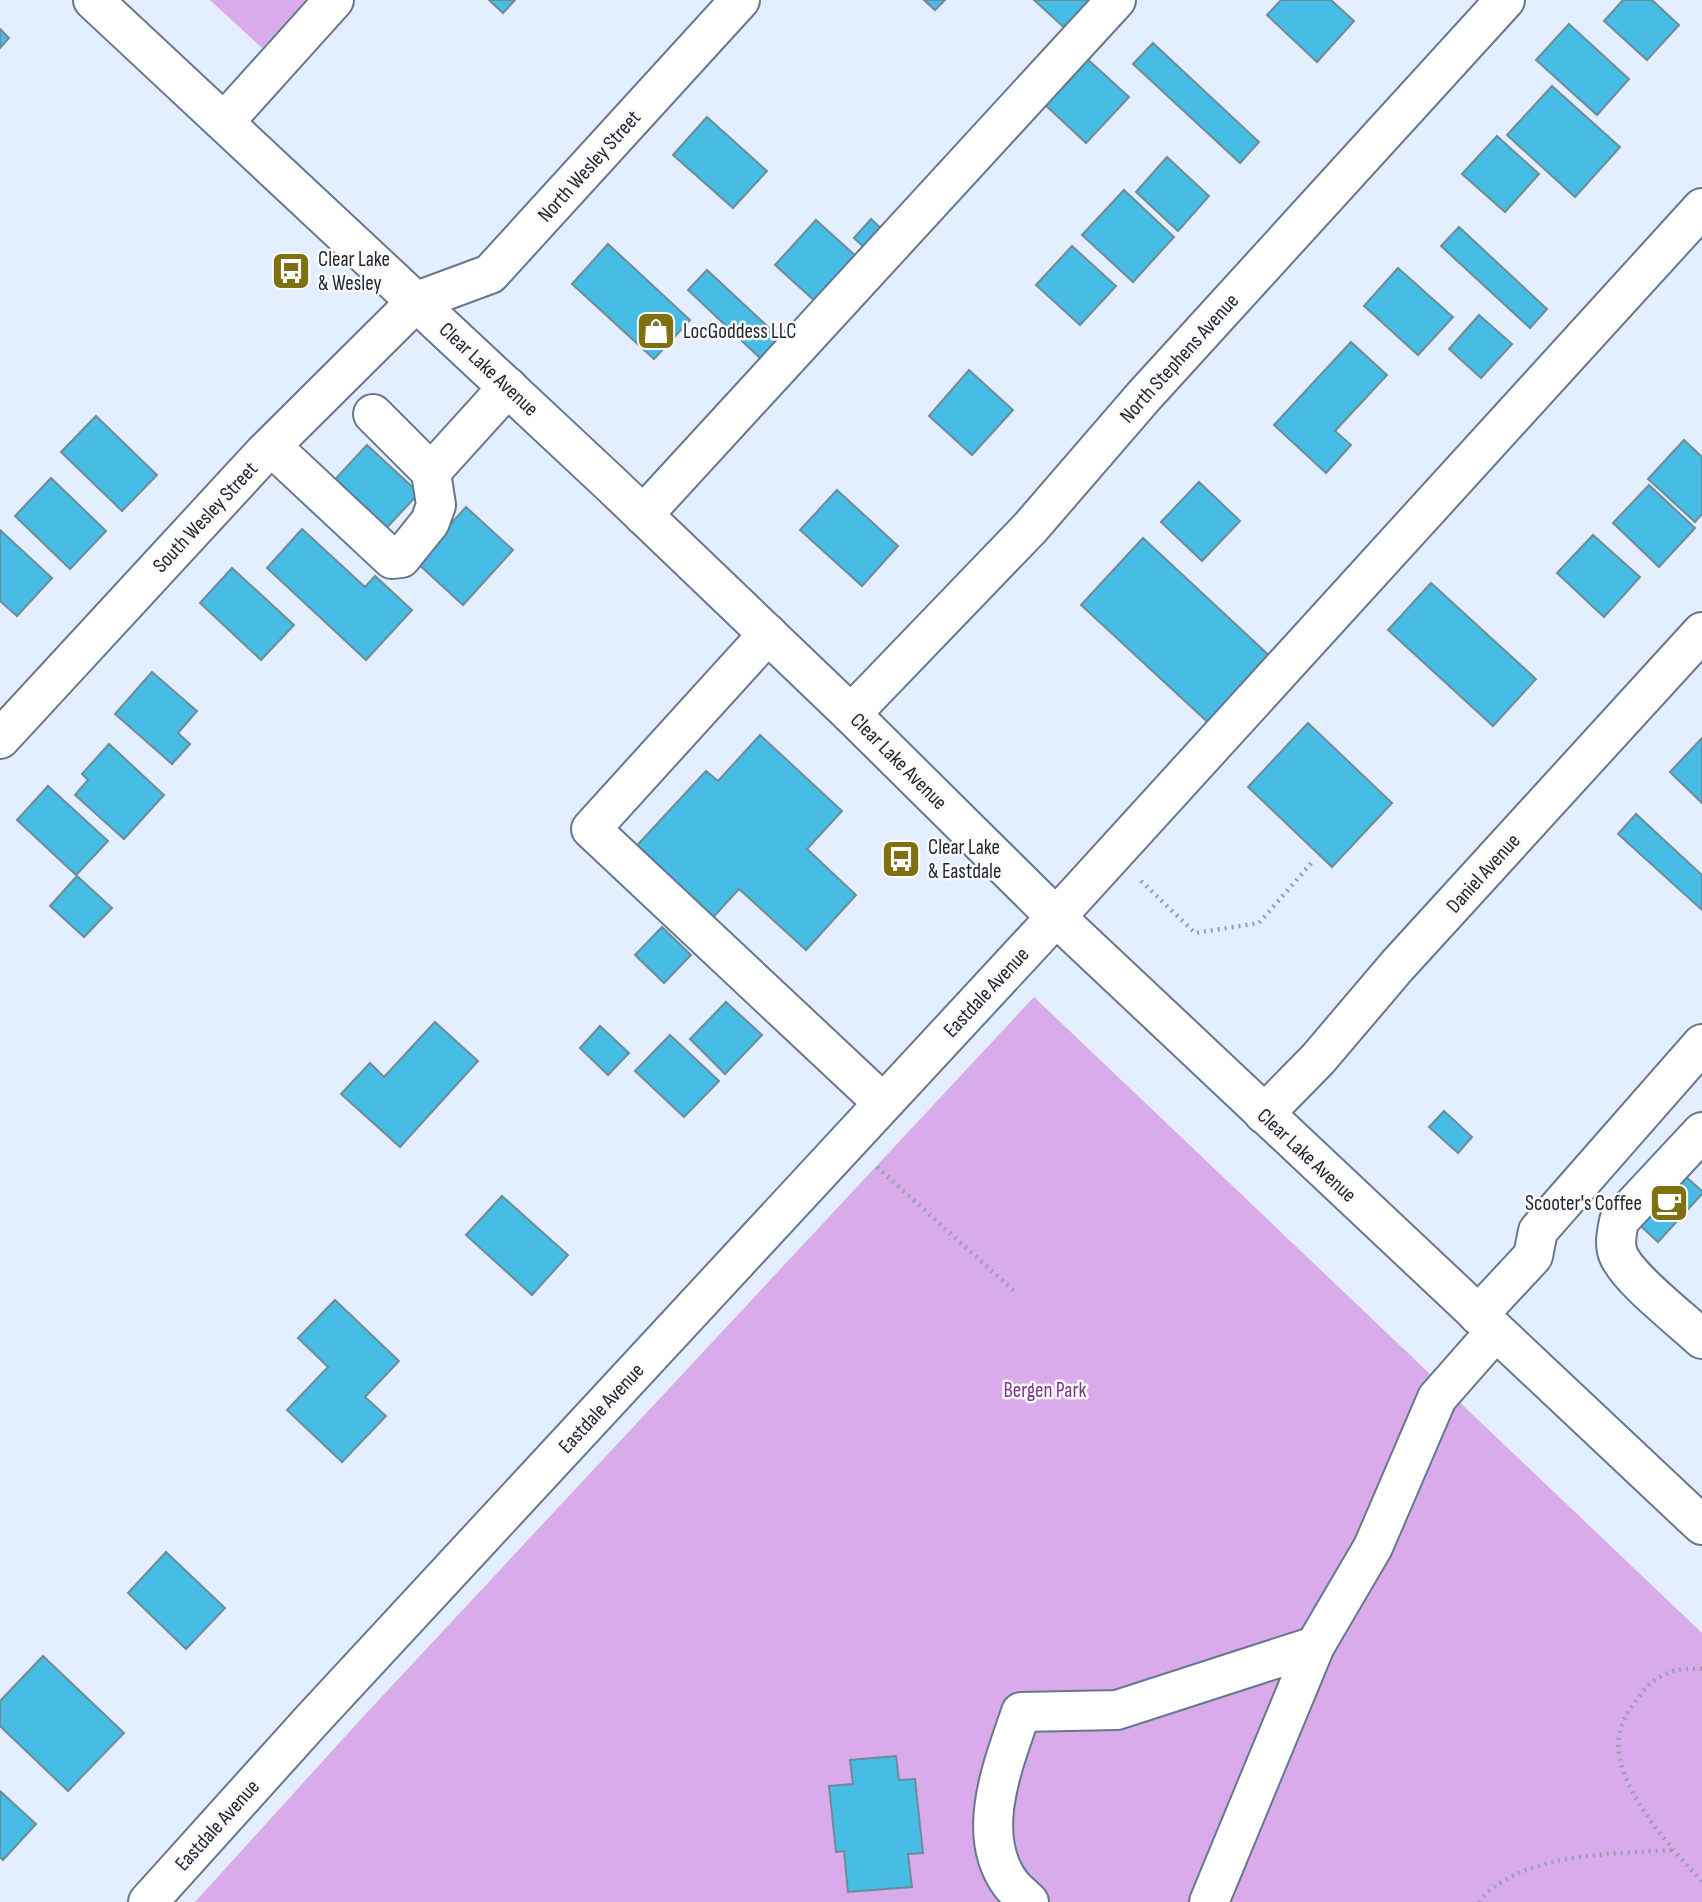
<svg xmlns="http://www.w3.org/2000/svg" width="1702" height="1902" font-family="'Sofia Sans Condensed',sans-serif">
<rect width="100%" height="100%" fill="#e3eefe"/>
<path fill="#daabea" d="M210 0H307L262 48Z
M1034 997 1702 1633V1902H195L361 1719Z"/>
<path fill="#47bce4" stroke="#6d8c99" stroke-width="2" d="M489 0H515L503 13Z
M924 0H945L935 10Z
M1034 0H1096L1068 31Z
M1281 0H1331L1354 21 1317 62 1267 15Z
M1623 0H1652L1679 25 1647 60 1604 21Z
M1569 24 1629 79 1597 115 1536 60Z
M0 29 9 38 0 48Z
M1153 43 1259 142 1240 163 1133 64Z
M1084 56 1129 97 1086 143 1042 102Z
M1552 86 1620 147 1575 197 1507 135Z
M707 117 767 171 733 208 673 155Z
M1497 136 1539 174 1505 212 1462 174Z
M1167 157 1209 196 1178 231 1136 192Z
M1124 190 1174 237 1133 282 1082 235Z
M871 219 887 234 870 253 854 238Z
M816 220 858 258 817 303 775 265Z
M1459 227 1547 309 1530 328 1441 246Z
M608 244 690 320 654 359 572 284Z
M1072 246 1116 286 1080 325 1036 285Z
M1398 268 1453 317 1418 355 1364 306Z
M707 270 779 337 760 358 688 290Z
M1479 315 1512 344 1481 378 1449 349Z
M1351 342 1387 375 1335 431 1351 445 1326 473 1274 425Z
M969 370 1013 410 972 455 929 416Z
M96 416 157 475 122 511 61 452Z
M1684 440 1702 457V514L1695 522 1648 479Z
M367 445 419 493 380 535 328 487Z
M51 478 106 531 70 569 15 516Z
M1199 482 1240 521 1202 561 1161 522Z
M1649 485 1695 528 1659 567 1613 523Z
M837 490 898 546 862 586 800 530Z
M466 507 513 550 463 605 416 562Z
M302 529 365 587 375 576 412 610 366 660 267 568Z
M0 530 52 578 17 616 0 601Z
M1593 535 1640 577 1604 617 1557 573Z
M1143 538 1275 661 1213 727 1081 605Z
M232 568 294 625 261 660 200 603Z
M1431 583 1536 679 1493 726 1388 630Z
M152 672 197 711 178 733 190 744 172 764 115 714Z
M1308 723 1392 803 1332 867 1248 787Z
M760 735 842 811 807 849 856 895 806 950 739 889 707 924 630 853 706 771 718 781Z
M1702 738V803L1670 772Z
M109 744 164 795 124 839 75 795 88 780 82 774Z
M48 786 108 841 76 875 17 820Z
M1636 814 1702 875V910L1618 834Z
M77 876 112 908 84 937 50 906Z
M662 927 691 955 664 983 635 955Z
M726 1002 762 1035 725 1074 690 1039Z
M435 1022 478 1061 400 1147 341 1094 370 1063 384 1077Z
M600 1026 629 1053 608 1075 580 1048Z
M670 1035 719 1081 684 1117 635 1071Z
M1444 1111 1472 1137 1458 1153 1429 1127Z
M1676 1168 1702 1191V1194L1658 1242 1631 1217Z
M502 1196 568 1255 532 1295 466 1235Z
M335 1300 399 1361 365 1397 386 1416 342 1462 287 1410 328 1367 298 1338Z
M166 1552 225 1608 186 1649 128 1593Z
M43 1656 124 1733 68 1791 0 1726V1701Z
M896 1756 899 1780 915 1779 923 1853 908 1854 912 1887 848 1892 844 1851 836 1852 829 1786 853 1784 850 1760Z
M0 1791 36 1824 3 1860 0 1857Z"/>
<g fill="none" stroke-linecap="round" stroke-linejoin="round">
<g stroke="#66778e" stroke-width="42">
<path id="minor" d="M225 121 334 0
M373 414 431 472 508 387
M271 446 392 559 401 558 430 522 436 505 431 472
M643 515 1116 0
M768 634 591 829 883 1103
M851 714 1030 528 1144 396 1505 0
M0 739 264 453 417 301 490 274 740 0
M1264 1114 1318 1059 1397 966 1702 632
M1702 1132 1619 1221C1617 1232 1614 1243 1618 1254 1627 1278 1681 1319 1702 1339
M1478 1315 1533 1256 1538 1231 1702 1044
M148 1902 312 1720 1056 917 1702 208
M1029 1902C1023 1896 1015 1890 1010 1883 974 1833 1004 1763 1021 1712L1117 1710 1315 1646
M1209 1902 1315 1646 1373 1547 1437 1398 1495 1332"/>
</g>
<g stroke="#66778e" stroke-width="42">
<path id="major" d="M93 0 612 485 851 714 1056 917 1702 1525"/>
</g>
<path stroke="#97a0ae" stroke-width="4.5" stroke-dasharray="2 5" stroke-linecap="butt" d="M1141 881 1195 933 1259 923 1314 860
M877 1167 1014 1291
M1702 1669C1678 1667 1656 1673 1641 1694 1631 1707 1622 1719 1619 1736 1611 1782 1672 1851 1702 1881
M1479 1902C1519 1852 1614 1854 1673 1850"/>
<use href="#minor" stroke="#fff" stroke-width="38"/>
<use href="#major" stroke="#fff" stroke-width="38"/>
</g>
<defs>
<g id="bus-square" transform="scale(2.0125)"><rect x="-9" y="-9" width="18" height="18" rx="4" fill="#7f7111" stroke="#fafafa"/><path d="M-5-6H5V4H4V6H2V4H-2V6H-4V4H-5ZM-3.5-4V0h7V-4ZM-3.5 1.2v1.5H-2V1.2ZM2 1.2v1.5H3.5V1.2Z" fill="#fff"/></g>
<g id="shop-square" transform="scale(2.0125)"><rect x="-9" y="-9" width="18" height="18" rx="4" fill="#7f7111" stroke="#fafafa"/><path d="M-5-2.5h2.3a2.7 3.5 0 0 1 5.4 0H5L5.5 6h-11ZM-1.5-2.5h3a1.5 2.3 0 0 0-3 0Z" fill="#fff"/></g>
<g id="cafe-square" transform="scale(2.0125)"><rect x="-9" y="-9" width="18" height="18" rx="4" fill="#7f7111" stroke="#fafafa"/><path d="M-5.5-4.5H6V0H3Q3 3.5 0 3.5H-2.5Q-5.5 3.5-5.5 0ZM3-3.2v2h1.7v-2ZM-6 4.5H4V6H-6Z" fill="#fff"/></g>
</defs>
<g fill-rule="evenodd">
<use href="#bus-square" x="291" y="271"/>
<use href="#shop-square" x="656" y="331"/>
<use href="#bus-square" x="901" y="859"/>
<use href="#cafe-square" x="1669" y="1203"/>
</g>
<g text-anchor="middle" stroke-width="5" stroke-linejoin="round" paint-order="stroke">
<g font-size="21" fill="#212831" stroke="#fafafa">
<text transform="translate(589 166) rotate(-48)" y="7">North Wesley Street</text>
<text transform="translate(1179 358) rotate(-48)" y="7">North Stephens Avenue</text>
<text transform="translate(489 369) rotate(43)" y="7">Clear Lake Avenue</text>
<text transform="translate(205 517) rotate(-47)" y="7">South Wesley Street</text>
<text transform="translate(899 761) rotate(45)" y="7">Clear Lake Avenue</text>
<text transform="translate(1483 873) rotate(-48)" y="7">Daniel Avenue</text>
<text transform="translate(986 992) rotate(-47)" y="7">Eastdale Avenue</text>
<text transform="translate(1307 1155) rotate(43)" y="7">Clear Lake Avenue</text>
<text transform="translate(601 1408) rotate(-47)" y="7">Eastdale Avenue</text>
<text transform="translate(217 1825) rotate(-48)" y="7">Eastdale Avenue</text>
</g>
<g font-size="21" fill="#212831" stroke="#fafafa" text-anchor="start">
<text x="318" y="266">Clear Lake<tspan x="318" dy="24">&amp; Wesley</tspan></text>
<text x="683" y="338">LocGoddess LLC</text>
<text x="928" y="854">Clear Lake<tspan x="928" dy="24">&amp; Eastdale</tspan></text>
<text x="1642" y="1210" text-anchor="end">Scooter's Coffee</text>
</g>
<g font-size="21" fill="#76358b" stroke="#fafafa">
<text x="1045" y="1397">Bergen Park</text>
</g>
</g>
</svg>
